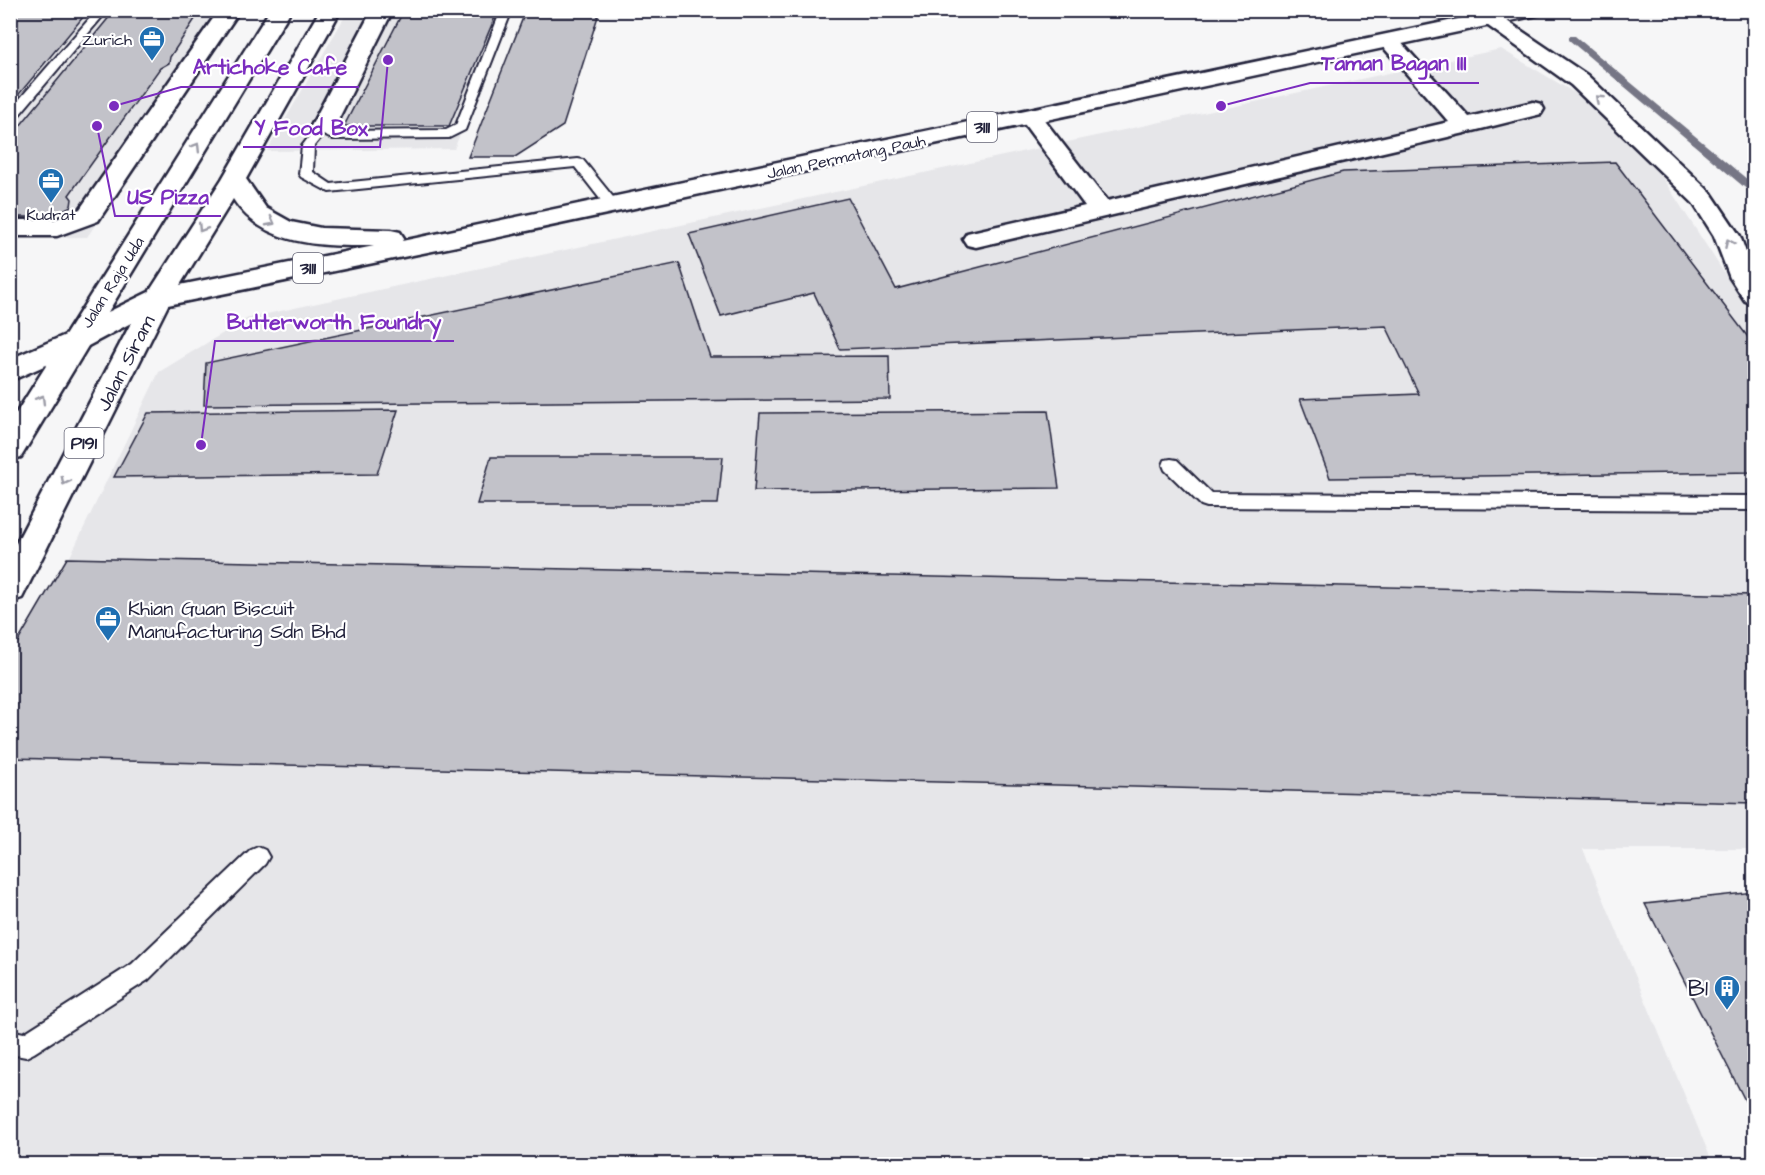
<svg xmlns="http://www.w3.org/2000/svg" width="1765" height="1175" font-family="'Architects Daughter',sans-serif">
<rect width="100%" height="100%" fill="#f6f6f7"/>
<filter id="ink" filterUnits="userSpaceOnUse"><feTurbulence type="fractalNoise" baseFrequency=".0167" numOctaves="2"/><feDisplacementMap in="SourceGraphic" scale="12" xChannelSelector="R" yChannelSelector="G"/><feConvolveMatrix kernelMatrix="1 2 1 2 8 2 1 2 1" color-interpolation-filters="sRGB"/></filter>
<g filter="url(#ink)">
<path fill="#e6e6e9" d="M10 11H241L87 237 11 238Z
M348 11H510L454 149 267 151Z
M1501 49 1580 96 1649 157 1754 319V849H1583L1713 1164H11L10 681 159 372 248 318Z"/>
<g fill="none" stroke-linecap="round" stroke-linejoin="round">
<path fill="#767685" fill-rule="evenodd" d="M1569 36H1575L1754 185V193L1750 192 1569 40Z"/>
</g>
<path fill="#c2c2c9" stroke="#22223b" stroke-width="1.5" d="M10 10H89L10 105Z
M115 10H201L170 57 169 63 160 68 69 195 72 199 71 206 50 217H10V138Z
M404 10H498L449 126H344Z
M526 10H600L563 126 515 157H468Z
M1615 162 1754 345V472L1330 478 1300 399 1419 394 1386 326 840 349 814 293 721 316 689 234 848 198 896 289 1343 172Z
M679 263 710 357 889 356 890 399 204 405 206 363Z
M398 410 377 474 114 477 148 413Z
M1048 411 1059 488 754 491 760 413Z
M491 457H723L718 504H477Z
M67 558 1754 595V803L10 758V655Z
M1754 892V1118L1645 904Z"/>
<g fill="none" stroke-linecap="round" stroke-linejoin="round">
<g stroke="#22223b" stroke-width="4">
<path id="service" d="M97 10H108L14 121 10 122V110Z
M501 10H512L465 130 449 138 332 139 323 135 314 146 313 172 331 184 578 159 583 160 617 202 619 205 617 208H607L575 167 329 192 301 177 299 174 302 146 318 125H326L335 131 446 130 456 125Z
M1171 459 1177 460 1211 493 1754 496V510L1207 507 1201 505 1165 470 1163 465 1165 460Z
M258 847 265 850 269 857 265 864 148 980 34 1053 26 1057 10 1054V1030L24 1033 132 964 251 850Z"/>
</g>
<g stroke="#22223b" stroke-width="5">
<path id="minor" d="M219 10H240L98 221 57 236H10V220H54L80 209Z
M372 10H393L334 128 330 133 322 135 314 133 310 128Z
M1491 13 1498 15 1587 75 1711 193 1740 236 1754 274V304L1745 301 1730 278 1714 236 1693 203 1571 85 1484 23 1481 19 1484 15Z
M1389 35 1396 37 1469 117 1533 102 1541 104 1544 109 1541 114 1465 133 976 247 967 245 963 239 967 233 1085 206 1019 117 1022 112 1030 110 1038 112 1107 201 1449 122 1378 41 1382 37Z"/>
</g>
<g stroke="#22223b" stroke-width="5">
<path id="tertiary" d="M77 330 87 333 91 340 87 347 10 381V359Z"/>
</g>
<g stroke="#22223b" stroke-width="5">
<path id="primary" d="M270 10H291L108 312 149 292 222 179 320 10H341L246 179 266 208 291 222 321 228 391 230 400 232 404 238 402 241 1501 10H1543L1540 14 1533 16 457 246 168 305 22 598 10 602V555L131 323 88 346 21 457 10 460V423ZM233 199C264 247 323 246 374 246L180 285Z"/>
</g>
<use href="#service" fill="#fff" fill-rule="evenodd"/>
<use href="#minor" fill="#fff" fill-rule="evenodd"/>
<use href="#tertiary" fill="#fff" fill-rule="evenodd"/>
<use href="#primary" fill="#fff" fill-rule="evenodd"/>
</g>
<defs><path id="oneway-chevron" d="M-2-3.5L2.5 0L-2 3.5" fill="none" stroke-width="1.6" stroke-linecap="round" stroke-linejoin="round" transform="scale(1.5)"/></defs>
<g stroke="#9c9ca7">
<use href="#oneway-chevron" transform="translate(1599 99) rotate(-137)"/>
<use href="#oneway-chevron" transform="translate(196 147) rotate(-58)"/>
<use href="#oneway-chevron" transform="translate(271 222) rotate(28)"/>
<use href="#oneway-chevron" transform="translate(202 228) rotate(122)"/>
<use href="#oneway-chevron" transform="translate(1729 243) rotate(-114)"/>
<use href="#oneway-chevron" transform="translate(41 399) rotate(-59)"/>
<use href="#oneway-chevron" transform="translate(65 481) rotate(117)"/>
</g>
</g>
<defs>
<g id="office-pin" transform="scale(1.35)"><path d="M0 17L-7.5 6A9.5 9.5 0 1 1 7.5 6Z" fill="#1f6fb2" stroke="#fff"/><path d="M-6-3h4V-5.5h4V-3h4V5H-6ZM-1-4.5V-3h2v-1.5ZM-6 0V1H6V0Z" fill="#fff"/></g>
<g id="building-pin" transform="scale(1.35)"><path d="M0 17L-7.5 6A9.5 9.5 0 1 1 7.5 6Z" fill="#1f6fb2" stroke="#fff"/><path d="M-4-6H4V6H1V3H-1V6H-4ZM-2.5-4.3h1.7v1.8h-1.7ZM.8-4.3h1.7v1.8H.8ZM-2.5-1h1.7V.8h-1.7ZM.8-1h1.7V.8H.8Z" fill="#fff"/></g>
</defs>
<g fill-rule="evenodd">
<use href="#office-pin" x="152" y="39"/>
<use href="#office-pin" x="51" y="181"/>
<use href="#office-pin" x="108" y="619"/>
<use href="#building-pin" x="1727" y="988"/>
</g>
<g text-anchor="middle" stroke-width="4.5" stroke-linejoin="round" paint-order="stroke">
<g font-size="16" fill="#22223b" stroke="#fff" text-anchor="end">
<text x="132" y="45">Zurich</text>
<text x="51" y="220" text-anchor="middle">Kudrat</text>
</g>
<g font-size="16" fill="#22223b" stroke="#fff">
<text transform="translate(846 156) rotate(-12)" y="6">Jalan Permatang Pauh</text>
<text transform="translate(112 282) rotate(-58)" y="6">Jalan Raja Uda</text>
</g>
<g fill="#fff" stroke="#646476" stroke-width="1.5">
<rect x="967" y="112" width="30" height="30" rx="4.5"/>
<rect x="293" y="253" width="30" height="30" rx="4.5"/>
<rect x="64.5" y="428" width="39" height="30" rx="4.5"/>
</g>
<g font-size="18" font-weight="bold" fill="#22223b">
<text x="982" y="133">3111</text>
<text x="308" y="274">3111</text>
<text x="84" y="449">P191</text>
</g>
<g font-size="20" fill="#22223b" stroke="#fff">
<text transform="translate(125 363) rotate(-63)" y="7">Jalan Siram</text>
</g>
<g font-size="20" fill="#22223b" stroke="#fff" text-anchor="start">
<text x="128" y="615">Khian Guan Biscuit<tspan x="128" dy="23">Manufacturing Sdn Bhd</tspan></text>
</g>
<g font-size="24" fill="#22223b" stroke="#fff" text-anchor="end">
<text x="1708" y="996">B1</text>
</g>
</g>
<path fill="none" stroke="#7b2cbf" stroke-width="2" d="M1221 106L1310 83H1479M114 106L181 87H359M388 60L380 147H243M97 126L115 216H221M201 445L215 341H454"/>
<g fill="#7b2cbf" stroke="#fff" stroke-width="2">
<circle cx="1221" cy="106" r="6"/>
<circle cx="114" cy="106" r="6"/>
<circle cx="388" cy="60" r="6"/>
<circle cx="97" cy="126" r="6"/>
<circle cx="201" cy="445" r="6"/>
</g>
<g font-size="21" text-anchor="middle" font-weight="bold" fill="#7b2cbf" stroke="#fff" stroke-width="4.5" stroke-linejoin="round" paint-order="stroke">
<text x="1394" y="70">Taman Bagan III</text>
<text x="270" y="74">Artichoke Cafe</text>
<text x="311" y="135">Y Food Box</text>
<text x="168" y="204">US Pizza</text>
<text x="334" y="329">Butterworth Foundry</text>
</g>
<rect width="1765" height="1175" fill="none" stroke="#fff" stroke-width="36"/>
<rect x="18" y="18" width="1729" height="1139" fill="none" stroke="#22223b" stroke-width="2" filter="url(#ink)"/>
</svg>
